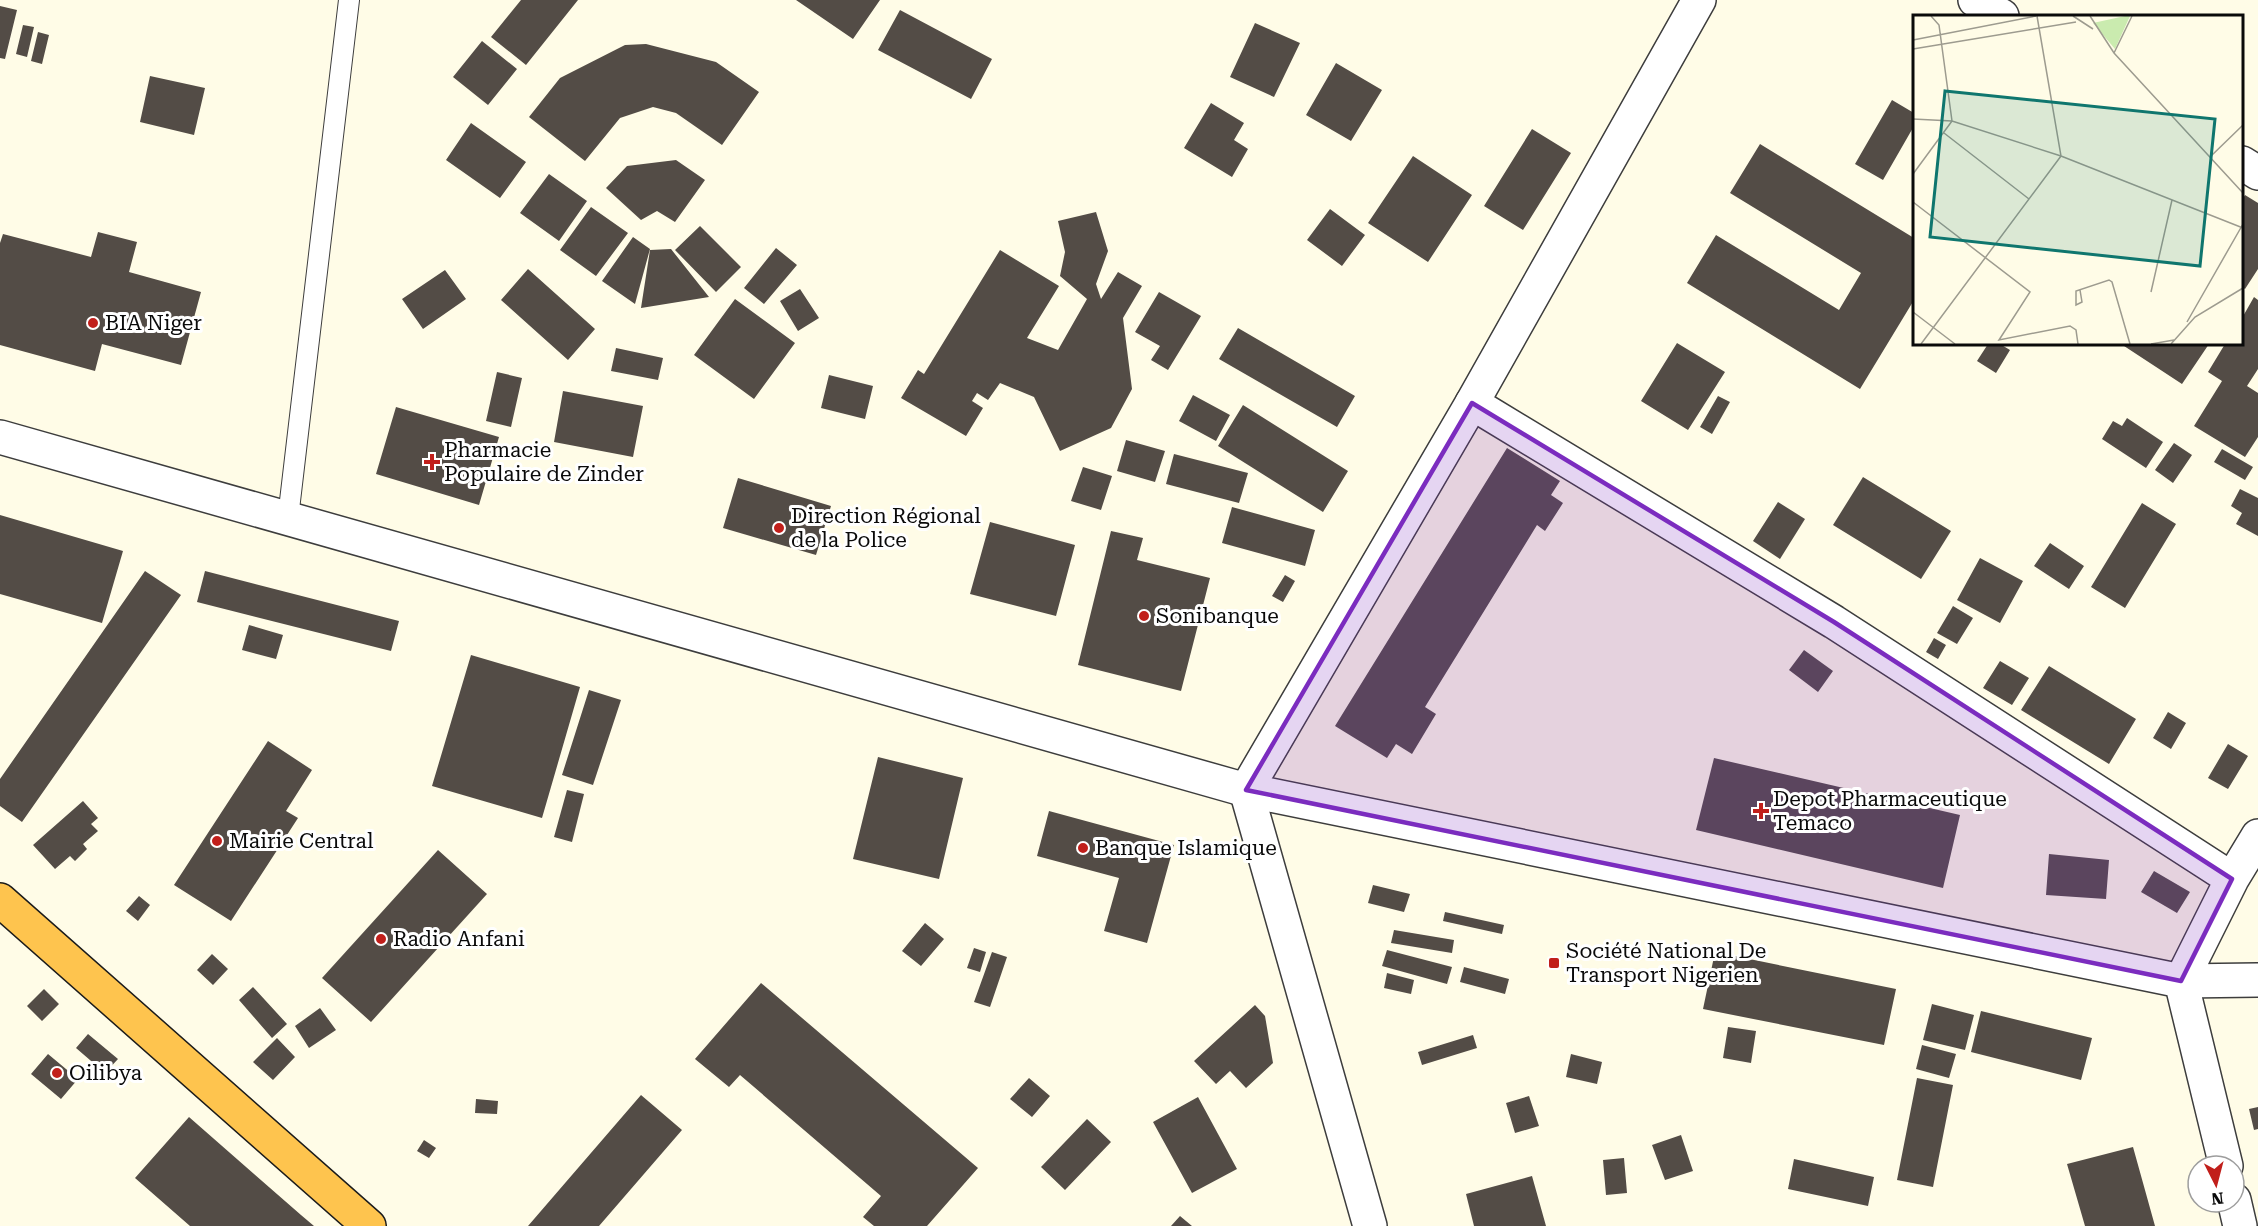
<svg xmlns="http://www.w3.org/2000/svg" width="2258" height="1226" font-family="'Roboto Serif',serif">
<rect width="100%" height="100%" fill="#fffce7"/>
<path fill="#534c46" d="M521 0H578L526 65 491 37Z
M796 0H880L853 39Z
M0 6 17 10 5 59 0 58Z
M900 10 992 59 971 99 878 50Z
M1255 23 1300 43 1274 97 1230 77Z
M23 25 34 27 27 57 16 54Z
M38 32 49 35 42 64 31 61Z
M482 41 517 69 488 105 453 77Z
M646 44 716 62 759 92 722 145 676 113 653 107 620 118 585 161 529 117 560 78 625 45Z
M1336 63 1382 90 1351 141 1306 115Z
M150 76 205 88 194 135 140 122Z
M1892 100 1914 113V126L1883 180 1855 164Z
M1211 103 1244 123 1234 140 1248 149 1232 177 1184 148Z
M471 123 526 162 500 198 446 160Z
M1532 129 1571 153 1523 230 1484 206Z
M1760 144 1914 238V300L1860 389 1687 283 1716 235 1839 310 1861 273 1730 193Z
M1413 156 1472 195 1428 262 1368 223Z
M676 160 705 180 675 222 657 211 641 220 606 188 627 166Z
M549 174 587 201 559 241 520 213Z
M2245 195 2258 203V269L2245 289 2242 287V200Z
M591 207 628 233 596 276 560 250Z
M1330 209 1365 235 1342 266 1307 240Z
M1096 212 1108 251 1096 284 1101 299 1118 272 1142 286 1123 318 1132 389 1111 428 1060 451 1034 397 1000 383 988 400 977 393 972 401 983 408 966 436 901 398 918 370 924 374 1000 250 1059 286 1027 338 1058 350 1087 299 1060 276 1065 252 1058 221Z
M700 226 741 267 716 292 675 250Z
M98 232 137 242 129 272 201 292 181 365 102 344 95 371 0 345V243L3 234 91 257Z
M633 237 650 249 635 304 602 281Z
M776 248 797 265 764 304 744 288Z
M671 249 709 297 641 308 650 250Z
M528 269 595 329 568 360 501 300Z
M445 270 466 299 423 329 402 299Z
M800 289 819 318 798 331 780 301Z
M1159 292 1201 316 1168 370 1151 360 1160 346 1135 332Z
M2254 297 2258 300V369L2247 386 2258 393V437L2245 457 2194 426 2222 381 2208 372 2225 344H2242V318Z
M735 299 795 343 754 399 694 355Z
M1238 328 1355 396 1337 427 1219 359Z
M1677 343 1725 372 1688 430 1641 401Z
M1988 344H2000L2010 350 1996 373 1977 361Z
M2121 344H2209L2182 384Z
M616 348 663 358 658 380 611 371Z
M497 372 522 378 511 427 486 421Z
M829 375 873 386 865 419 821 408Z
M563 391 643 406 633 457 554 442Z
M1193 395 1230 415 1216 441 1179 421Z
M1718 396 1730 402 1712 434 1700 427Z
M1243 405 1348 471 1323 512 1218 446Z
M396 407 499 437 479 505 376 474Z
M2127 418 2163 442 2146 468 2102 439 2113 421 2122 426Z
M1126 440 1165 451 1155 482 1117 471Z
M2174 443 2192 455 2173 483 2155 470Z
M1507 448 1560 481 1551 495 1563 503 1545 531 1537 525 1425 707 1436 714 1412 754 1396 744 1387 758 1335 726Z
M2222 449 2253 467 2245 480 2214 462Z
M1174 454 1248 473 1239 503 1166 484Z
M1083 467 1112 476 1101 510 1071 501Z
M1863 477 1951 531 1921 579 1833 525Z
M738 478 831 506 816 555 723 528Z
M2240 489 2258 498V536L2236 524 2242 513 2231 506Z
M1778 502 1805 519 1780 559 1753 541Z
M2142 503 2176 524 2125 608 2091 587Z
M1232 507 1315 530 1305 566 1222 543Z
M0 515 123 551 102 623 0 594Z
M990 522 1075 545 1056 616 970 594Z
M1111 531 1143 538 1137 560 1210 578 1181 691 1078 665Z
M2050 543 2084 566 2069 589 2034 566Z
M1980 558 2023 581 2000 623 1957 600Z
M145 571 181 595 22 822 0 806V779Z
M205 571 399 621 391 651 197 602Z
M1285 575 1295 581 1283 602 1272 596Z
M1953 606 1973 618 1957 644 1937 633Z
M249 625 283 635 276 659 242 650Z
M1934 638 1946 645 1938 659 1926 652Z
M1804 650 1833 671 1818 692 1789 670Z
M471 655 580 687 542 818 432 786Z
M2000 661 2029 678 2012 705 1983 688Z
M2049 666 2136 719 2109 764 2021 710Z
M589 690 621 700 593 785 562 775Z
M2168 712 2186 723 2171 749 2153 738Z
M268 741 312 770 286 811 298 818 231 921 174 885Z
M2228 744 2248 756 2228 789 2208 778Z
M878 757 963 778 939 879 853 859Z
M1714 758 1960 815 1943 888 1696 830Z
M567 790 584 794 572 842 554 837Z
M83 801 98 818 91 824 98 831 83 844 87 849 75 861 70 856 55 869 33 845Z
M1049 811 1174 845 1147 943 1104 931 1119 878 1037 856Z
M438 850 487 894 371 1022 322 978Z
M2049 854 2109 860 2106 899 2046 895Z
M2154 871 2190 892 2177 913 2141 892Z
M1373 885 1410 894 1404 912 1368 903Z
M139 896 150 905 138 921 126 911Z
M1445 912 1504 925 1502 934 1443 921Z
M925 923 944 939 921 966 902 951Z
M1394 930 1454 940 1452 953 1391 943Z
M974 948 986 952 980 972 967 968Z
M1387 950 1452 967 1447 984 1382 966Z
M992 952 1007 957 990 1007 974 1002Z
M1715 952 1896 989 1884 1045 1703 1009Z
M212 954 228 969 213 985 197 970Z
M1464 967 1509 979 1505 994 1460 982Z
M1387 973 1414 980 1411 994 1384 988Z
M761 983 978 1168 927 1226H874L863 1217 881 1196 740 1075 729 1087 695 1059Z
M253 987 287 1024 272 1038 239 1000Z
M44 989 59 1004 42 1021 27 1006Z
M1932 1004 1974 1015 1965 1050 1923 1040Z
M1255 1005 1265 1016 1273 1063 1246 1088 1230 1071 1216 1084 1194 1061Z
M320 1008 336 1030 309 1048 295 1026Z
M1981 1011 2092 1038 2081 1080 1971 1052Z
M1728 1027 1756 1031 1751 1063 1723 1058Z
M88 1034 118 1059 105 1073 76 1048Z
M1473 1035 1477 1048 1422 1065 1418 1052Z
M277 1038 295 1057 273 1080 253 1062Z
M1922 1045 1956 1054 1949 1078 1916 1069Z
M48 1054 78 1079 61 1099 31 1074Z
M1571 1054 1602 1062 1597 1084 1566 1077Z
M1029 1078 1050 1096 1032 1117 1010 1099Z
M1917 1078 1953 1085 1933 1187 1897 1180Z
M641 1095 682 1130 599 1226H528Z
M1529 1096 1539 1126 1515 1133 1506 1103Z
M1198 1097 1237 1169 1192 1193 1153 1122Z
M476 1099 498 1101 497 1114 475 1113Z
M2258 1107V1129L2254 1130 2249 1109Z
M189 1117 301 1215 314 1226H190L135 1178Z
M1087 1119 1111 1142 1065 1190 1041 1167Z
M1681 1135 1693 1171 1665 1180 1652 1145Z
M424 1140 436 1148 429 1158 417 1151Z
M2133 1147 2155 1226H2085L2067 1164Z
M1624 1158 1627 1193 1606 1195 1603 1160Z
M1794 1159 1874 1177 1868 1206 1788 1189Z
M1532 1176 1546 1226H1474L1466 1194Z
M1180 1216 1192 1226H1171Z"/>
<g fill="none" stroke-linecap="round" stroke-linejoin="round">
<g stroke="#3d3d3d" stroke-width="22">
<path id="service" d="M288 518 349 0"/>
</g>
<g stroke="#3d3d3d" stroke-width="36">
<path id="minor" d="M1975 0 2002 16
M2242 163 2258 173
M1472 403 1834 622 2232 879
M0 437 1246 790 2181 981 2258 980
M2226 1166 2181 981 2232 879 2258 836
M2234 1200 2240 1226"/>
</g>
<g stroke="#3d3d3d" stroke-width="36">
<path id="tertiary" d="M1370 1226 1246 790 1472 403 1699 0"/>
</g>
<g stroke="#1b1b1b" stroke-width="36">
<path id="trunk" d="M0 900 369 1226"/>
</g>
<use href="#service" stroke="#fff" stroke-width="20"/>
<use href="#minor" stroke="#fff" stroke-width="33"/>
<use href="#tertiary" stroke="#fff" stroke-width="33"/>
<use href="#trunk" stroke="#fec44e" stroke-width="33"/>
</g>
<path fill="#7b2cbf" fill-opacity="0.2" stroke="#7b2cbf" stroke-width="4.5" stroke-linejoin="round" d="M1472 403 1834 622 2232 879 2181 981 1246 790Z"/>
<g fill="#c11f1b" stroke="#fff" stroke-width="2">
<circle cx="93" cy="323" r="6"/>
<path d="M429 453h6v6h6v6h-6v6h-6v-6h-6v-6h6z"/>
<circle cx="779" cy="528" r="6"/>
<circle cx="1144" cy="616" r="6"/>
<path d="M1758 802h6v6h6v6h-6v6h-6v-6h-6v-6h6z"/>
<circle cx="217" cy="841" r="6"/>
<circle cx="1083" cy="848" r="6"/>
<circle cx="381" cy="939" r="6"/>
<rect x="1548" y="957" width="12" height="12" rx="3"/>
<circle cx="57" cy="1073" r="6"/>
</g>
<g text-anchor="middle" stroke-width="6" stroke-linejoin="round" paint-order="stroke">
<g font-size="21" fill="#0a0a0a" stroke="#fff" text-anchor="start">
<text x="105" y="330">BIA Niger</text>
<text x="444" y="457">Pharmacie<tspan x="444" dy="24">Populaire de Zinder</tspan></text>
<text x="791" y="523">Direction Régional<tspan x="791" dy="24">de la Police</tspan></text>
<text x="1156" y="623">Sonibanque</text>
<text x="1773" y="806">Depot Pharmaceutique<tspan x="1773" dy="24">Temaco</tspan></text>
<text x="229" y="848">Mairie Central</text>
<text x="1095" y="855">Banque Islamique</text>
<text x="393" y="946">Radio Anfani</text>
<text x="1566" y="958">Société National De<tspan x="1566" dy="24">Transport Nigerien</tspan></text>
<text x="69" y="1080">Oilibya</text>
</g>
</g>
<g transform="translate(1913 15)">
<rect width="330" height="330" fill="#fffce7"/>
<path d="M212 1H217L202 34 180 8Z" fill="#caebaf"/>
<path fill="none" stroke="#9d9b8f" stroke-width="1.5" d="M160 1 180 14M177 1 201 38 330 178M0 25 123 1M0 34 163 7M201 38 219 1M0 104 39 106 148 141 330 213M31 118 116 184M297 142 330 110M0 159 39 106 26 10 18 1M0 187 117 277 86 325 157 311 163 315 165 329M167 275 169 287 163 290V276L196 265 199 267 217 329M238 277 259 185M0 297 42 329M274 307 330 209M8 329 148 141 124 1M238 329 261 325M258 329 282 302 330 273"/>
<path fill="#0f766e" fill-opacity="0.15" stroke="#0f766e" stroke-width="3" d="M32 76 302 104 287 251 17 222Z"/>
<rect width="330" height="330" fill="none" stroke="#0a0a0a" stroke-width="3"/>
</g>
<g transform="translate(2216 1184) rotate(174)"><circle r="28" fill="#ffffff" stroke="#9d9d9d" stroke-width="1.5"/>
<path d="M0-4.5L10 22L0 15L-10 22Z" fill="#c11f1b"/>
<text y="-9" font-size="16" font-weight="bold" text-anchor="middle" fill="#0a0a0a">N</text>
</g>
</svg>
